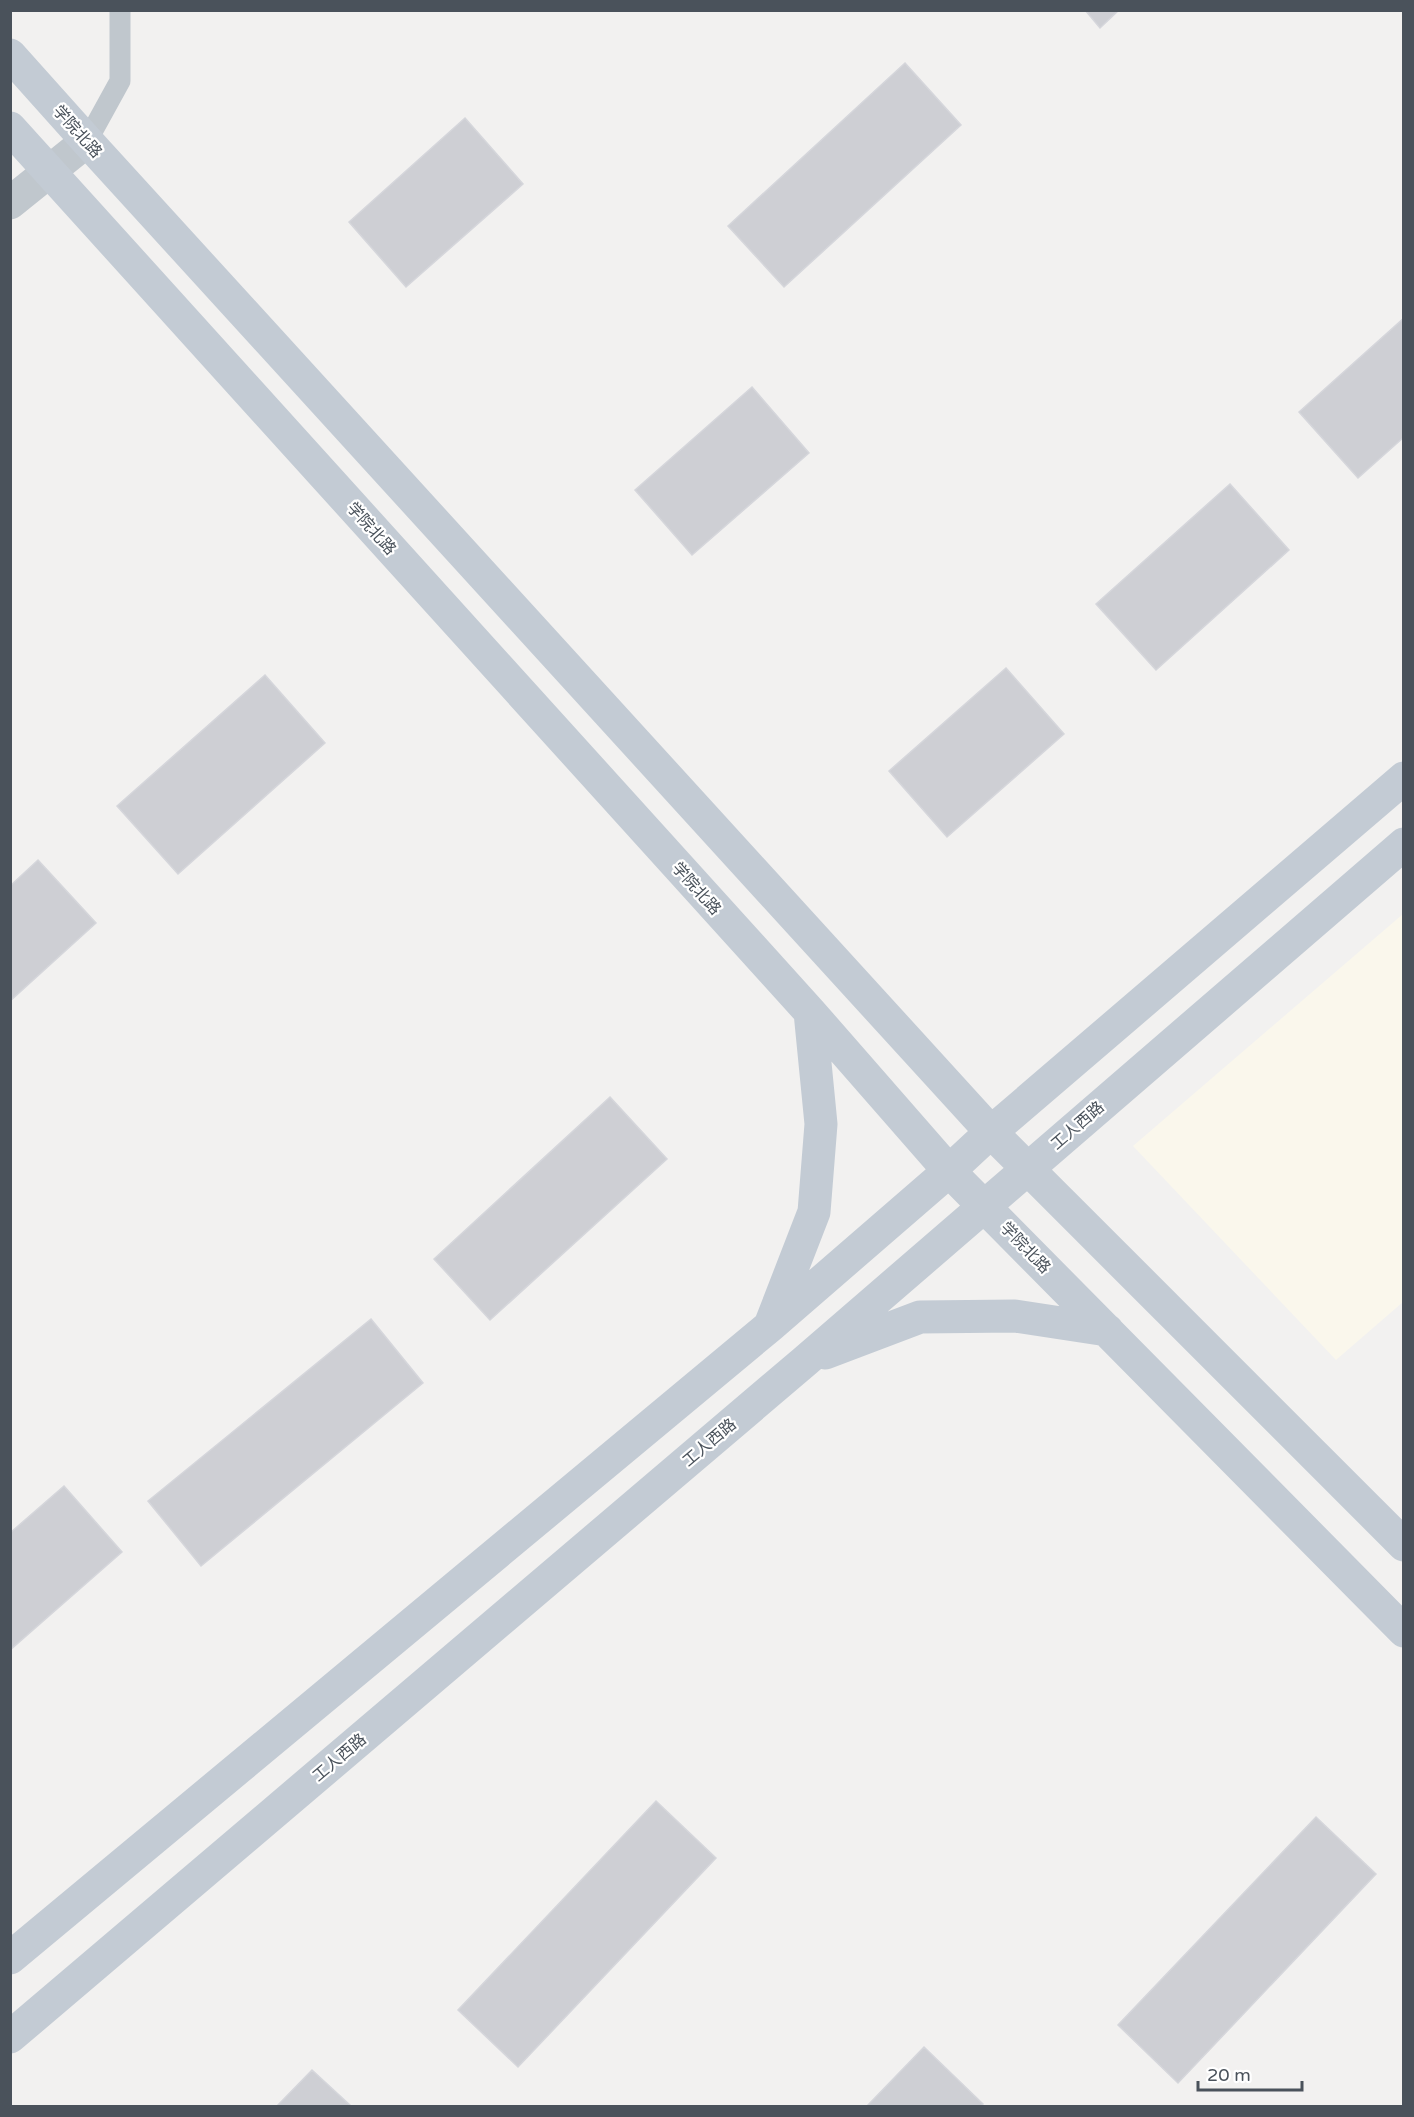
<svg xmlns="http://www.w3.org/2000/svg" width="1414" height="2117" font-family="'Varela Round','Noto Sans SC',sans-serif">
<rect width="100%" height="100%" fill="#f2f1f0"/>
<path fill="#faf7ec" d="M1403 914V1302L1336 1360 1133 1146Z"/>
<path fill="#cecfd4" stroke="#d5d6db" stroke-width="1.5" d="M1085 10H1119L1100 28Z
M905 63 961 125 784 287 728 226Z
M465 118 523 184 406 287 349 222Z
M1404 318V437L1358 478 1299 412Z
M752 387 809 453 692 555 635 490Z
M1230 484 1289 550 1156 670 1096 604Z
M1006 668 1064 734 947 837 889 771Z
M265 675 325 743 178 874 117 806Z
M38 860 96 923 10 1001V886Z
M610 1097 667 1159 490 1320 434 1259Z
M371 1319 423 1383 201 1566 148 1501Z
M64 1486 122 1552 10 1650V1533Z
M656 1801 716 1858 518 2067 458 2010Z
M1316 1817 1376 1874 1178 2083 1118 2025Z
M924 2047 983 2104 981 2106H867Z
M312 2070 351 2106H277Z"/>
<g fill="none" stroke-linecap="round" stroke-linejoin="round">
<path stroke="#c0c7cd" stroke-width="21" d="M87 141 120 81V10"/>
<path stroke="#c0c7cd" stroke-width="33" d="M10 203 87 141"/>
<path stroke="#c3cbd4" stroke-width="33" d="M10 55 87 141 991 1132 1404 1545
M10 128 810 1012 949 1171 1404 1631
M771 1323 814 1212 821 1124 810 1012
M825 1353 920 1317 1015 1316 1107 1330
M10 1958 770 1326 949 1171 991 1132 1404 778
M10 2037 804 1362 1404 844"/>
</g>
<g text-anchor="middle" stroke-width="4.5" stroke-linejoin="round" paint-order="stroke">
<g font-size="16" fill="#4a525b" stroke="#fff">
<text transform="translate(78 131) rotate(48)" y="6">学院北路</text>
<text transform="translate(372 528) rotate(48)" y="6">学院北路</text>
<text transform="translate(697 888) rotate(48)" y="6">学院北路</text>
<text transform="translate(1077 1125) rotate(-41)" y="6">工人西路</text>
<text transform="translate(1026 1247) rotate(46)" y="6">学院北路</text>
<text transform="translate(709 1442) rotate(-40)" y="6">工人西路</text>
<text transform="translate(339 1757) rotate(-40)" y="6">工人西路</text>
</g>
</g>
<rect width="1414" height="2117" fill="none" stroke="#4a525b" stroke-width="24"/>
<path d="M1198 2081v9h104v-9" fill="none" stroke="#4a525b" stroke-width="3"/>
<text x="1207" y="2081" font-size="18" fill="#4a525b" stroke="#ffffff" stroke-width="4.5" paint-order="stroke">20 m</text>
</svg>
